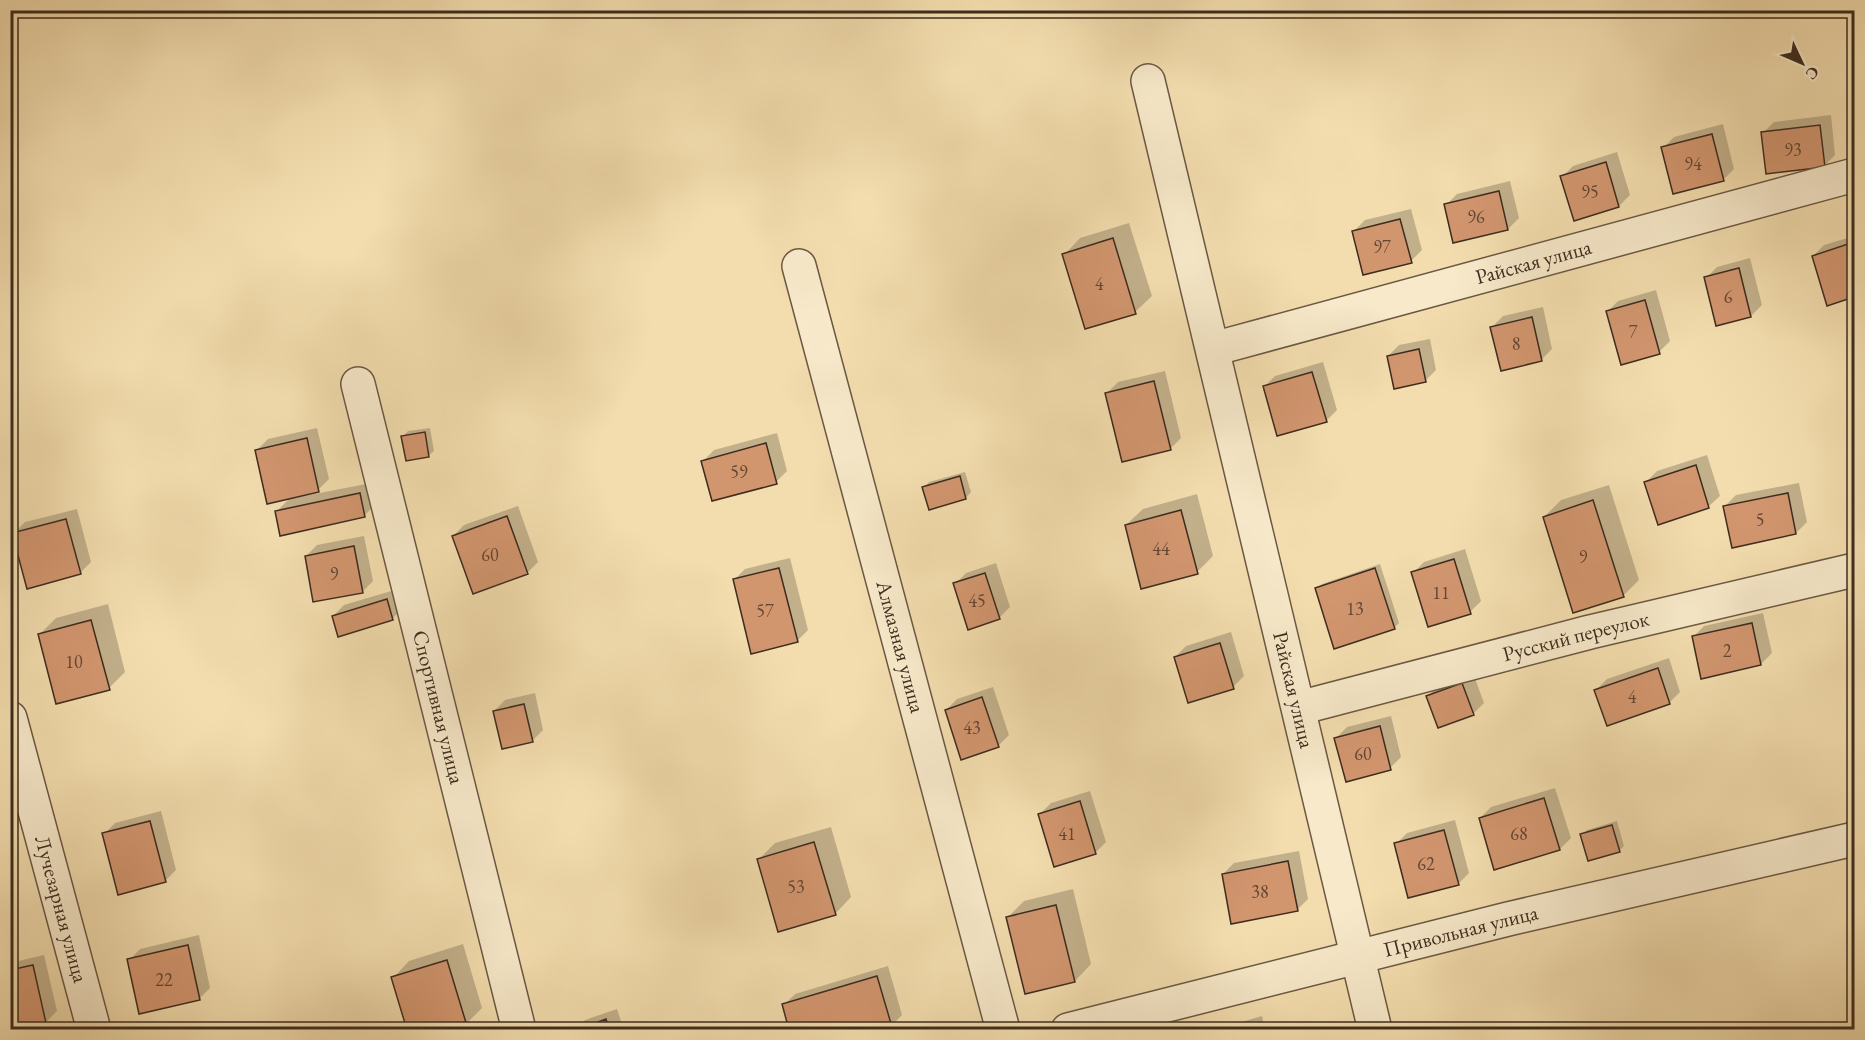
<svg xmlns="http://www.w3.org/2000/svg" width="1865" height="1040" font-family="'EB Garamond',serif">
<rect width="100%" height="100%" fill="#f3ddae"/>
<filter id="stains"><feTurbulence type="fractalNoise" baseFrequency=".00333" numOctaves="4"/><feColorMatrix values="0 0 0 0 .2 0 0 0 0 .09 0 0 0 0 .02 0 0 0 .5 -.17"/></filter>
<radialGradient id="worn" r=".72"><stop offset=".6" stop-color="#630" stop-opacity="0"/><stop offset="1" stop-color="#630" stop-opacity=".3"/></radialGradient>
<path fill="#0003" d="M1831 115 1835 155 1824 166 1763 133 1774 122Z
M1723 124 1734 169 1723 180 1663 148 1674 137Z
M1617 152 1630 195 1619 206 1562 177 1573 166Z
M1510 181 1519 218 1508 229 1446 205 1457 194Z
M1411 209 1422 250 1411 261 1354 231 1365 220Z
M1129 223 1152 296 1135 312 1064 255 1080 238Z
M1854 236V296L1828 304 1813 256 1824 245Z
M1750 258 1762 305 1751 316 1706 278 1717 267Z
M1656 290 1670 341 1659 352 1607 312 1618 301Z
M1543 307 1552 349 1541 360 1492 327 1503 316Z
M1430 339 1436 370 1425 381 1388 356 1399 345Z
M1323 362 1337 410 1326 421 1264 387 1275 376Z
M1165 371 1181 438 1170 449 1107 393 1118 382Z
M317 428 329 479 318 490 257 450 268 439Z
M430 428 434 451 428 456 403 436 408 431Z
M777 433 787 471 776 482 703 461 714 450Z
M1707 455 1720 496 1708 507 1646 482 1657 471Z
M965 472 971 492 966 498 924 487 929 482Z
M371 483 375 505 364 516 276 512 289 499Z
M1799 483 1807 522 1796 533 1725 506 1736 495Z
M1609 485 1639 580 1623 596 1544 517 1561 500Z
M1197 494 1213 556 1197 572 1126 525 1143 509Z
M518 506 538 562 527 573 453 536 464 525Z
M77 509 91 562 80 573 14 533 25 522Z
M364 536 373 581 362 592 306 556 317 545Z
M1465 549 1481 601 1470 612 1413 573 1424 562Z
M790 558 808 630 797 641 734 580 745 569Z
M996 563 1010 607 999 618 955 584 966 573Z
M1380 564 1399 623 1394 628 1317 589 1322 584Z
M398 589 403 608 392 619 333 616 344 605Z
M108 604 125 672 109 688 40 634 56 618Z
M1763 613 1772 653 1761 664 1693 637 1704 626Z
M1231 632 1244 676 1233 687 1175 657 1186 646Z
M1669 658 1680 692 1669 703 1596 690 1607 679Z
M1473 673 1484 703 1473 714 1428 696 1439 685Z
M993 687 1009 735 998 746 946 710 957 699Z
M535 693 543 730 532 741 494 711 505 700Z
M1391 716 1401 757 1390 768 1336 738 1347 727Z
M1555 788 1571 838 1560 849 1480 818 1491 807Z
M1090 791 1106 842 1095 853 1040 814 1051 803Z
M161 811 176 870 165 881 104 834 115 823Z
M1455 820 1469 873 1458 884 1396 844 1407 833Z
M1617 821 1624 846 1619 851 1582 835 1587 830Z
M831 827 851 897 835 914 758 860 775 843Z
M1299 851 1308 899 1297 910 1223 874 1234 863Z
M10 855 19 885 10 893Z
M1073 889 1091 964 1075 981 1008 917 1024 901Z
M199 935 210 988 199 999 129 960 140 949Z
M463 944 482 1008 466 1024 393 978 409 961Z
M44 955 57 1011 46 1022 10 1030V963Z
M888 966 902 1015 891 1026 880 1030H791L784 1005 795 994Z
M617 1009 624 1030H576L585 1020Z
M1262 1016 1265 1030H1214Z"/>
<path fill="#d2966f" stroke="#3e2c1f" stroke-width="1.5" d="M1820 125 1825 167 1766 174 1761 132Z
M1712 134 1724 181 1673 194 1661 147Z
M1606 162 1619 207 1574 221 1560 176Z
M1499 191 1508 230 1453 243 1444 204Z
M1400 219 1412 263 1363 275 1352 231Z
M1113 238 1136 314 1085 329 1062 254Z
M1854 242V297L1827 306 1812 256Z
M1739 268 1751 317 1716 326 1704 277Z
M1645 300 1660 354 1621 365 1606 311Z
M1532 317 1542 361 1501 371 1490 327Z
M1419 349 1426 382 1394 389 1387 356Z
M1312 372 1327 422 1277 436 1263 386Z
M1154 381 1171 450 1122 462 1105 393Z
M425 432 429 457 406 461 401 436Z
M307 438 319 492 267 504 255 450Z
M766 443 777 484 712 501 701 461Z
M1696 465 1709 508 1658 525 1644 482Z
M960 476 966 499 929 510 922 487Z
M360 493 365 517 280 536 275 511Z
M1788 493 1796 534 1732 548 1723 506Z
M1593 500 1624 597 1573 613 1543 517Z
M1181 510 1198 574 1141 589 1125 525Z
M507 516 528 574 473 594 452 536Z
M66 519 81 574 27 589 12 533Z
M354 546 363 593 313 602 305 556Z
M1454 559 1471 614 1428 627 1411 572Z
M779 568 798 642 751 654 733 579Z
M1375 568 1395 629 1334 649 1315 588Z
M985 573 1000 619 968 630 953 583Z
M387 599 393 620 338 637 332 616Z
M91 620 110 690 56 704 38 634Z
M1752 623 1761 665 1701 679 1692 636Z
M1220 643 1234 689 1188 703 1174 657Z
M1658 668 1670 704 1607 726 1594 690Z
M1462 683 1474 715 1438 728 1426 696Z
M982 697 999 747 961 760 945 710Z
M524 704 533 742 502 749 493 711Z
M1380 726 1391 770 1346 782 1334 738Z
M1544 798 1560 850 1494 870 1479 818Z
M1080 801 1096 854 1054 867 1038 814Z
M150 821 166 882 118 895 102 833Z
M1612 825 1620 852 1588 861 1580 834Z
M1444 830 1459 885 1408 898 1394 843Z
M814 842 836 915 778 932 757 859Z
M1288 861 1298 911 1231 924 1222 874Z
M1056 905 1075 982 1025 994 1006 917Z
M188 945 200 1000 139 1014 127 959Z
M447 960 467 1026 454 1030H407L391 977Z
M33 965 46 1023 10 1030V970Z
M877 976 892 1027 789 1030 782 1004Z
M606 1019 609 1030H577Z"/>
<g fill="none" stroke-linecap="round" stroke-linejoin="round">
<g stroke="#6b5843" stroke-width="36">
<g id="minor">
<path id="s1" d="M1148 81 1375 1030"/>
<path id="s2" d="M799 266 1003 1030"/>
<path id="s3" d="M1213 349 1854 175"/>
<path id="s4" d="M358 384 519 1030"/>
<path id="s5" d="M1299 708 1590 632 1854 570"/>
<path id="s6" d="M10 718 94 1030"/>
<path id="s7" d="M1068 1030 1508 919 1854 839"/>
</g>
</g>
<use href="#minor" stroke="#f7e9ca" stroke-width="33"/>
</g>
<g text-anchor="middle" stroke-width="4.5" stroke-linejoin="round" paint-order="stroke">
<g font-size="18" fill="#634633">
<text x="1793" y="156">93</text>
<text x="1693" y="170">94</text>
<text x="1590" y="198">95</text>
<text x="1476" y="223">96</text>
<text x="1382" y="253">97</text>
<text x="1099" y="290">4</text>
<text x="1728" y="303">6</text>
<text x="1633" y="338">7</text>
<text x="1516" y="350">8</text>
<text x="739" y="478">59</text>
<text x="1760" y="526">5</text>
<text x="1161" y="555">44</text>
<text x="490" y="561">60</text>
<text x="1583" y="563">9</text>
<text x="334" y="580">9</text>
<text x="1441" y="599">11</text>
<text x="977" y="607">45</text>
<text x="1355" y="615">13</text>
<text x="765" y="617">57</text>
<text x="1727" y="657">2</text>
<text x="74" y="668">10</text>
<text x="1632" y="703">4</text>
<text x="972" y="734">43</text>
<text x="1363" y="760">60</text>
<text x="1067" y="840">41</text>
<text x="1519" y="840">68</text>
<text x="1426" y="870">62</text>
<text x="796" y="893">53</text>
<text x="1260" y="898">38</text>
<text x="164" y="986">22</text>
</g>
<g font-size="21" fill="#3e2c1f" stroke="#f7e9ca">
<text dy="7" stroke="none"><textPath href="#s3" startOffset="332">Райская улица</textPath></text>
<text dy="7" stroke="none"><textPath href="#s5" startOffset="286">Русский переулок</textPath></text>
<text dy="7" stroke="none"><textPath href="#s2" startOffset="394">Алмазная улица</textPath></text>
<text dy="7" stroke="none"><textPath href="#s1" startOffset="626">Райская улица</textPath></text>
<text dy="7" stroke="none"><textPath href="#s4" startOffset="333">Спортивная улица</textPath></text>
<text dy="7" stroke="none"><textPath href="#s6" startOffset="198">Лучезарная улица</textPath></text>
<text dy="7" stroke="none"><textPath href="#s7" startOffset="405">Привольная улица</textPath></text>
</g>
</g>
<rect width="1865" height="1040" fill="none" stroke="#f3ddae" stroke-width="36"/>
<rect x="12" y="12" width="1841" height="1016" fill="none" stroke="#3e2c1f" stroke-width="3"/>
<rect x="18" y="18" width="1829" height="1004" fill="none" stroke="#3e2c1f" stroke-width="1.5"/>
<g transform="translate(1802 63) rotate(134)" stroke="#f7e9ca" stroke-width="4.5" paint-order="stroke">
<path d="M0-4.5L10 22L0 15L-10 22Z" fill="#3e2c1f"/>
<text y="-9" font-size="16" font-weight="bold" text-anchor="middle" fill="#3e2c1f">С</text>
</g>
<rect width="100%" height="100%" filter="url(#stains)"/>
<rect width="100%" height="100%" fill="url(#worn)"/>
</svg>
